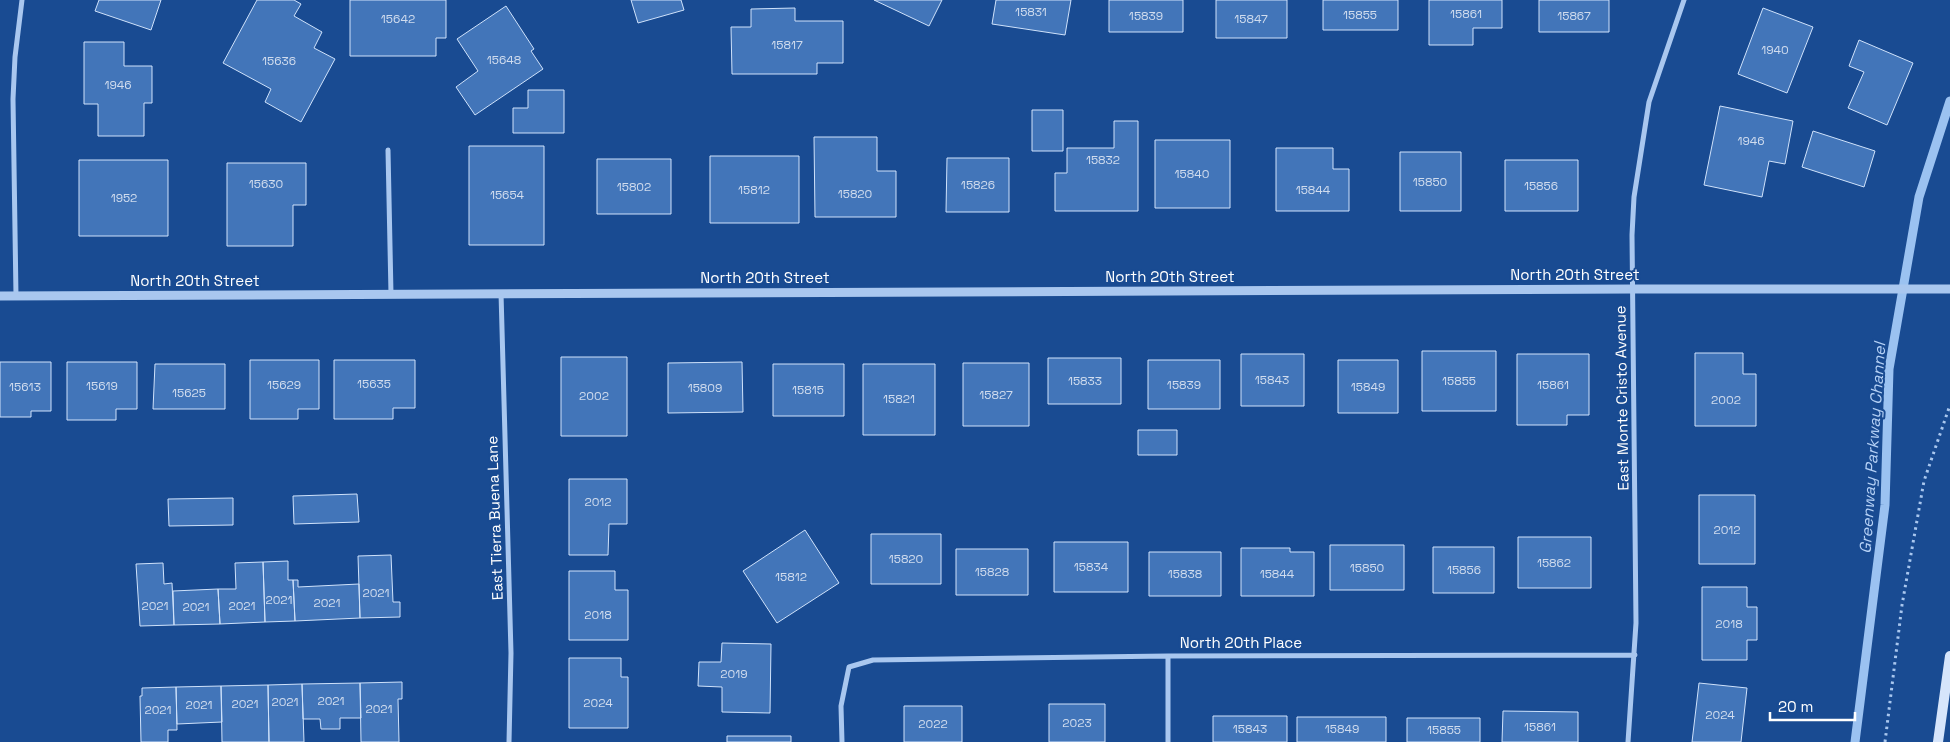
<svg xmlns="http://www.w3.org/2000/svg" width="1950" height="742" font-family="'Space Grotesk',sans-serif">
<rect width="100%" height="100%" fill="#194b92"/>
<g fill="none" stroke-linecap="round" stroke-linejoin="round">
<path stroke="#9bc2f1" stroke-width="9" d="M1855 742 1885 505 1889 369 1919 197 1950 101"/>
</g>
<path fill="#4275b9" stroke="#cfe2fb" d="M99 0H161L151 30 95 11Z
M257 0H294L301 4 294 16 322 32 314 48 335 59 301 122 265 102 271 89 223 63Z
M350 0H446V38H436V56H350Z
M631 0H681L684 10 638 23Z
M874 0H942L929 26Z
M996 0H1071L1065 35 992 24Z
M1109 0H1183V32H1109Z
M1216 0H1287V38H1216Z
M1323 0H1398V30H1323Z
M1429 0H1502V28H1473V45H1429Z
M1539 0H1609V32H1539Z
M506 6 534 49 531 51 543 69 475 115 456 87 478 71 457 39Z
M795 8V21H843V63H817V74H732L731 27H751V9Z
M1763 8 1813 27 1787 93 1738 74Z
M1859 40 1913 63 1887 125 1848 108 1864 72 1849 66Z
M84 42H124V66H152V103H144V136H98V104H84Z
M528 90H564V133H513V108H528Z
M1720 106 1793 121 1785 164 1769 161 1762 197 1704 185Z
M1032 110H1063V151H1032Z
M1114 121H1138V211H1055V173H1067V148H1114Z
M1813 131 1875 151 1864 187 1802 167Z
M814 137H877V171H896V217H815Z
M1155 140H1230V208H1155Z
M469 146H544V245H469Z
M1276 148H1333V169H1349V211H1276Z
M1400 152H1461V211H1400Z
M710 156H799V223H710Z
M947 158H1009V212H946Z
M597 159H671V214H597Z
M79 160H168V236H79Z
M1505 160H1578V211H1505Z
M227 163H306V205H293V246H227Z
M1422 351H1496V411H1422Z
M1695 353H1743V374H1756V426H1695Z
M1241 354H1304V406H1241Z
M1517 354H1589V415H1567V425H1517Z
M561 357H627V436H561Z
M1048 358H1121V404H1048Z
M250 360H319V409H298V419H250Z
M334 360H415V408H393V419H334Z
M1148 360H1220V409H1148Z
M1338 360H1398V413H1338Z
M0 362H51V411H31V417H0Z
M67 362H137V409H116V420H67Z
M742 362 743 412 668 413V363Z
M963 363H1029V426H963Z
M155 364H225V409H153Z
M773 364H844V416H773Z
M863 364H935V435H863Z
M1138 430H1177V455H1138Z
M569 479H627V524H609L608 555H569Z
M357 494 359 522 294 524 293 496Z
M1699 495H1755V564H1699Z
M233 498V525L169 526 168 499Z
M805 530 839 583 777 623 743 571Z
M871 534H941V584H871Z
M1518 537H1591V588H1518Z
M1054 542H1128V592H1054Z
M1330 545H1404V590H1330Z
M1433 547H1494V593H1433Z
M1241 548H1290V552H1314V596H1241Z
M956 549H1028V595H956Z
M1149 552H1221V596H1149Z
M391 555 393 602H400V617L360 618 358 556Z
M288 561V580H293L295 621 265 622 263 562Z
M263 562 265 622 220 624 218 589H236L235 563Z
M163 563 164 584 172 583 174 625 140 626 136 564Z
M569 571H615V590H628V640H569Z
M293 580H298V587L359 584 360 618 295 621Z
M1702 587H1747V607H1757V640H1747V660H1702Z
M218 589 220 624 174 625 173 591Z
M722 643 771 644 770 713 722 712V687L698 686 699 662H721Z
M569 658H621V677H628V728H569Z
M402 682V699H398L399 742H361L360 683Z
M360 683 361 718H340V729H321L320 719H303L302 684Z
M1699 683 1747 688 1741 742H1692Z
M302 684 304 742H269L268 685Z
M268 685 269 742H222L221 686Z
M221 686 222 722 177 724 176 687Z
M176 687 177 730H168V742H141L140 696H142V688Z
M1049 704H1105V742H1049Z
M904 706H962V742H904Z
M1503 711 1578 712V742H1502Z
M1213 716H1287V742H1213Z
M1297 717H1386V742H1297Z
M1407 718H1480V742H1407Z
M727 736H791V742H727Z"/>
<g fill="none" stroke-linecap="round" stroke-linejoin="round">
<path stroke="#a9c7ef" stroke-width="3" stroke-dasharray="2.5 4" stroke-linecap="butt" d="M1885 742 1902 605 1924 481 1950 405"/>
<path stroke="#a9c7ef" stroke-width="5" d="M388 150 391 294
M501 293 511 653 509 742
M16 296 13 99 15 57 22 0
M842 742 841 706 849 667 873 660 1168 656 1635 655
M1168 742V656
M1628 742 1636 623 1632 235 1634 197 1649 102 1684 0"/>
<path stroke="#a9c7ef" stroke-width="9" d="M0 296 1633 289H1950"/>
<path stroke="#d6e5fb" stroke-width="10" d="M1938 742 1950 656"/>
</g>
<g text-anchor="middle" stroke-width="4" stroke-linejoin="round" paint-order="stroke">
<g font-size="12" fill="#d0dcee">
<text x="1031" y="16">15831</text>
<text x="1466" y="18">15861</text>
<text x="1360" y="19">15855</text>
<text x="1146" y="20">15839</text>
<text x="1574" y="20">15867</text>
<text x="398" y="23">15642</text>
<text x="1251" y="23">15847</text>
<text x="787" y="49">15817</text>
<text x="1775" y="54">1940</text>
<text x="504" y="64">15648</text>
<text x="279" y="65">15636</text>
<text x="118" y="89">1946</text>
<text x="1751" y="145">1946</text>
<text x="1103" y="164">15832</text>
<text x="1192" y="178">15840</text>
<text x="1430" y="186">15850</text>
<text x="266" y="188">15630</text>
<text x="978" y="189">15826</text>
<text x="1541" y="190">15856</text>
<text x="634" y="191">15802</text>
<text x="754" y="194">15812</text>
<text x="1313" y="194">15844</text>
<text x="855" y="198">15820</text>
<text x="507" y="199">15654</text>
<text x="124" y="202">1952</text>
<text x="1272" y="384">15843</text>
<text x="1085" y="385">15833</text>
<text x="1459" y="385">15855</text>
<text x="374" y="388">15635</text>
<text x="284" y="389">15629</text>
<text x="1184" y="389">15839</text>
<text x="1553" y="389">15861</text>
<text x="102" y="390">15619</text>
<text x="25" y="391">15613</text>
<text x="1368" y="391">15849</text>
<text x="705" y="392">15809</text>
<text x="808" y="394">15815</text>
<text x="189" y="397">15625</text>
<text x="996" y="399">15827</text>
<text x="594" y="400">2002</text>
<text x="899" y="403">15821</text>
<text x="1726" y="404">2002</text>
<text x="598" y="506">2012</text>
<text x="1727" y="534">2012</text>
<text x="906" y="563">15820</text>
<text x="1554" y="567">15862</text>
<text x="1091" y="571">15834</text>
<text x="1367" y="572">15850</text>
<text x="1464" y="574">15856</text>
<text x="992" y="576">15828</text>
<text x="1185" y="578">15838</text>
<text x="1277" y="578">15844</text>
<text x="791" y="581">15812</text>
<text x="376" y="597">2021</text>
<text x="279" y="604">2021</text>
<text x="327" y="607">2021</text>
<text x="155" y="610">2021</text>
<text x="242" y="610">2021</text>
<text x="196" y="611">2021</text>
<text x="598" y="619">2018</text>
<text x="1729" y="628">2018</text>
<text x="734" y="678">2019</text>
<text x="331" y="705">2021</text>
<text x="285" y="706">2021</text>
<text x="598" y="707">2024</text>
<text x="245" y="708">2021</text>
<text x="199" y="709">2021</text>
<text x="379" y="713">2021</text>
<text x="158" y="714">2021</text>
<text x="1720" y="719">2024</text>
<text x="1077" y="727">2023</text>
<text x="933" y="728">2022</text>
<text x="1540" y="731">15861</text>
<text x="1250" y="733">15843</text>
<text x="1342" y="733">15849</text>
<text x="1444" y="734">15855</text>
</g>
<g font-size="15" fill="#fff" stroke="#194b92">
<text x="1575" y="280">North 20th Street</text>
<text x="1170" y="282">North 20th Street</text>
<text x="765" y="283">North 20th Street</text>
<text x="195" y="286">North 20th Street</text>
<text transform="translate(1622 398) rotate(-91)" y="5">East Monte Cristo Avenue</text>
<text transform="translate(495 518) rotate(-92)" y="5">East Tierra Buena Lane</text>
<text x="1241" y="648">North 20th Place</text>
</g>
<g font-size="16" font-style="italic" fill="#b5d1f6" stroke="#194b92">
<text transform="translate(1872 448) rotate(-86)" y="6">Greenway Parkway Channel</text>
</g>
</g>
<path d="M1770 712v8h85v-8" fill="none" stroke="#ffffff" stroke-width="2.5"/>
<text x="1778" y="712" font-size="15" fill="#ffffff" stroke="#194b92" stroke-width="4" paint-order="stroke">20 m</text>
</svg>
